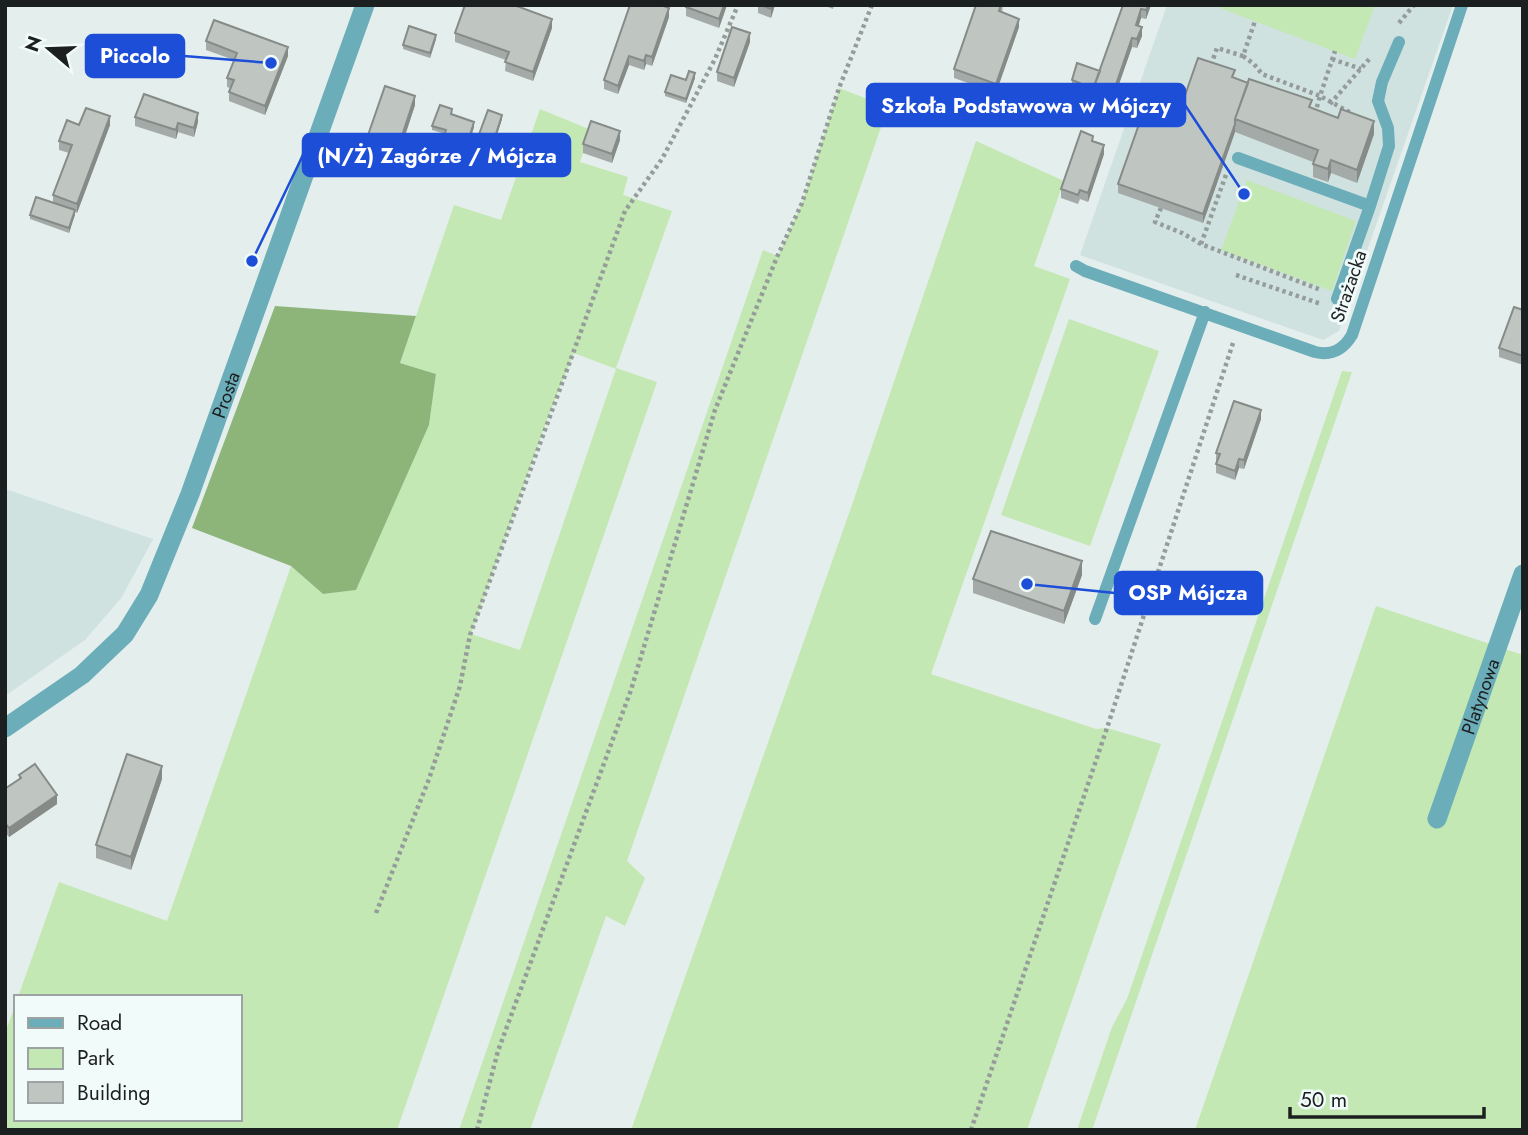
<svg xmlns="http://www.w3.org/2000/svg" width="1528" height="1135" font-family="Jost,sans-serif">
<rect width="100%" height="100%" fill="#e4eeec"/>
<path fill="#d0e2e0" d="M1167 5H1453L1339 331 1323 340 1080 255Z
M5 489 153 539 122 597 85 640 5 696Z"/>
<path fill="#c3e8b3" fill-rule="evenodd" d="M1212 5H1375L1355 59Z
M839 88 888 107 627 861 645 878 625 926 606 916 530 1130H459L763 250 778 256 802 203Z
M540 109 591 130 580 162 628 177 623 195 672 211 616 368 657 382 397 1130H5V1033L16 1003V1119H240V997H18L59 882 167 921 291 566 323 594 356 590 429 425 436 374 400 363 454 205 501 220ZM574 353 616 369 520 650 471 634 548 417Z
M976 141 1064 181 1034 266 1070 279 931 674 1096 729 1107 728 1161 744 1027 1130H631L852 505Z
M1247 180 1356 221 1332 291 1221 250Z
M1069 319 1159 351 1090 546 1001 515Z
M1342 371 1352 372 1092 1130H1077L1112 1027 1127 999Z
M1376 606 1523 655V1130H1195Z"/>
<path fill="#8db57a" d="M275 306 416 316 400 363 436 374 429 425 356 590 323 594 291 566 192 528Z"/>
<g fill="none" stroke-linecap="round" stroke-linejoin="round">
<path stroke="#959d9b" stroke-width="4.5" stroke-dasharray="3.5 3.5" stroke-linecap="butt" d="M1399 23 1414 5
M1243 56 1254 64 1262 74 1320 96 1335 51
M1332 59 1361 69
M1211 65 1217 48 1243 56 1255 21
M1330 104 1371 57
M1315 114 1320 96 1351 113
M1161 208 1155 222 1182 233 1201 244 1321 290
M1201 244 1227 172
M1236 275 1321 304
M376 913 429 779 460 686 470 635 625 211 662 159 715 59 738 5
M477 1130 498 1051 631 690 715 410 777 257 802 203 839 88 872 5
M971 1130 1107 728 1234 340"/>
<path stroke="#6cadba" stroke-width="12" d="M1238 158 1370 206 1337 299
M1370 206 1389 146 1388 128 1378 101 1382 82 1399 42
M1076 266 1085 271 1315 352C1332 356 1343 350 1352 335L1462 5
M1095 619 1205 312"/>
<path stroke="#6cadba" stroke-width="19" id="s1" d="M1437 819 1523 574"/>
<path stroke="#6cadba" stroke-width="19" id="s2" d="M5 728 82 675 125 634 149 595 190 494 365 5"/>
</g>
<path fill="#a4aaa7" d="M727 5 719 28 686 16V7Z
M758 5H775L771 18 758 13Z
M823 5H834L833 9Z
M1003 5 1002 12 1019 27 996 93 954 78V69Z
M1123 5H1151L1146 19 1141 18 1139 25 1142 36 1137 48 1132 47 1112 104 1091 97 1088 104 1076 100V96L1079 87 1072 85V80L1100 71Z
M669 17 652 66 646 64 644 70 629 65 618 94 604 89V80Z
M552 28 533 81 505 71 506 60 455 42V33Z
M436 39 430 58 403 49V45Z
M206 41 288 56 265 115 229 101V92L230 88 227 87V78L234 60 206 50Z
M750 42 734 87 717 81V72Z
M695 78 686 103 665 96V92L686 80Z
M1235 78 1312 108 1374 134 1357 183 1331 173 1328 182 1313 177V162L1235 132 1203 223 1118 193V184L1182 104Z
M415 105 398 157 367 147V138Z
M452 115 474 127 464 159 441 151V147L445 134 432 130V126Z
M135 117 198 122 194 137 178 132 176 139 135 126Z
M502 119 496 137 502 144 496 160 474 153V148Z
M79 125H110L77 213 75 212 69 233 30 219V215L53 203V195L69 153 59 150V141Z
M620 140 612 163 583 153V144Z
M1093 141 1104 154 1088 202 1080 199 1078 204 1061 198V189Z
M1523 310V365L1499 357V348Z
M1261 419 1244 469 1239 468 1235 480 1216 473V453Z
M1082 575 1064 624 973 593V579Z
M19 775 57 804 9 837 5 832V787L6 788 19 779Z
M162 779 131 870 96 858V845Z"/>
<path fill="#868b88" d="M724 5H727L719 28V19Z
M772 5H775L771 18V9Z
M1148 5H1151L1146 19V10Z
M669 8V17L652 66V57Z
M1141 9V18L1136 34V25Z
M552 19V28L533 81V72Z
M1019 19V27L996 93V84Z
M1142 27V36L1137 48V39Z
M750 33V42L734 87V78Z
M436 35V39L430 58V53Z
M1132 38V47L1112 104V96Z
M288 47V56L265 115V106Z
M646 55V64L644 70V61Z
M629 56V65L618 94V86Z
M695 73V78L686 103V99Z
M415 96V105L398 157V148Z
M198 113V122L194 137V128Z
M502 115V119L495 141V137Z
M110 116V125L77 213V204Z
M1374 121V134L1357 183V170Z
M474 122V127L464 159V154Z
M178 123V132L176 139V130Z
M1235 124V132L1203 223V214Z
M620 131V140L612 163V154Z
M502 139V144L496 160V155Z
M1104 145V154L1088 202V193Z
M1331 160V173L1328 182V169Z
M75 210V215L69 233V228Z
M1261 410V419L1244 469V460Z
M1239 459V468L1235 480V471Z
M1082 561V575L1064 624V611Z
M162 766V779L131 870V857Z
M57 795V804L9 837V828Z"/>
<path fill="#bfc6c2" stroke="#868b88" stroke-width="2" d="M465 5H514L552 19 533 72 505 62 509 52 455 33Z
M630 5H661L669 8 652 57 646 55 644 61 629 56 618 86 604 80Z
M686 5H724L719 19 686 7Z
M761 5H772L771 9Z
M976 5H1001L999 11 1019 19 996 84 954 69Z
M1123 5H1148L1146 10 1141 9 1136 25 1142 27 1137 39 1132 38 1112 96 1093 89Z
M214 20 288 47 265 106 229 92 234 80 227 78 237 53 206 41Z
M409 26 436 35 430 53 403 45Z
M732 27 750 33 734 78 717 72Z
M1198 58 1235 70 1232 77 1248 83 1235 119V124L1203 214 1118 184 1150 93 1182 104Z
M1077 63 1100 71 1093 89V93H1091L1088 100 1076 96 1080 83 1072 80Z
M689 71 695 73 686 99 665 92 671 75 686 80Z
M1249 79 1312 100 1309 107 1338 118 1341 109 1374 121 1357 170 1331 160 1328 169 1313 164 1318 150 1235 119Z
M385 86 415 96 398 148 367 138Z
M144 94 198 113 194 128 178 123 176 130 135 117Z
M440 105 452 109 451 114 474 122 464 154 441 147 446 130 432 126Z
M86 108 110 116 77 204 53 195 72 145 59 141 67 120 79 125Z
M488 110 502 115 495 137 502 139 496 155 474 148Z
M591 121 620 131 612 154 583 144Z
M1081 131 1093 136 1092 141 1104 145 1088 193 1080 190 1078 195 1061 189Z
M36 197 75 210 69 228 30 215Z
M1514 307 1523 310V356L1499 348Z
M1234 401 1261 410 1244 460 1239 459 1235 471 1216 464 1220 454 1216 453Z
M991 531 1082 561 1064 611 973 579Z
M127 754 162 766 131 857 96 845Z
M35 764 57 795 9 828 5 823V787L6 788 21 778 19 775Z"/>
<g text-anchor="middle" stroke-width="6" stroke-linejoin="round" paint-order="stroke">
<g font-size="19" fill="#1c1f1f" stroke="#f1fbfa">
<text transform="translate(1348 286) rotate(-71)" y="7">Strażacka</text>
<text dy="7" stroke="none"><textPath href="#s2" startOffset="413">Prosta</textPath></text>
<text dy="7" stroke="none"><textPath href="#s1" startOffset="130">Platynowa</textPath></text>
</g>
</g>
<path fill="none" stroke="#1d4ed8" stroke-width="2.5" d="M271 63L184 56M1244 194L1185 105M252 261L303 155M1027 584L1115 593"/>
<g fill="#1d4ed8" stroke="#f1fbfa" stroke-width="2.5">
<circle cx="271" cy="63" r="7"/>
<circle cx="1244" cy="194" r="7"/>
<circle cx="252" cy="261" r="7"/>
<circle cx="1027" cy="584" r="7"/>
</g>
<g fill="#1d4ed8" stroke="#1d4ed8" stroke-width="2.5">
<rect x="86" y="35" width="98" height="42" rx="7"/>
<rect x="867" y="84" width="318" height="42" rx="7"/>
<rect x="303" y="134" width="267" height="42" rx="7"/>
<rect x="1115" y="572" width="147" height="42" rx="7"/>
</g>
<g font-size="21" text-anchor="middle" font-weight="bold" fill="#fff">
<text x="135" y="63">Piccolo</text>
<text x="1026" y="113">Szkoła Podstawowa w Mójczy</text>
<text x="437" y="163">(N/Ż) Zagórze / Mójcza</text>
<text x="1188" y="600">OSP Mójcza</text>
</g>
<rect width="1528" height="1135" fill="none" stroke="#1c1f1f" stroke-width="14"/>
<rect x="14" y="995" width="228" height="126" fill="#f1fbfa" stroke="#9ca3a2" stroke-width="2"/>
<rect x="28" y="1018" width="35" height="10" fill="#6cadba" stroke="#9ca3a2" stroke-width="2"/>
<text x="77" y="1030" font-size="21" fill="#1c1f1f">Road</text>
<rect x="28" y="1048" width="35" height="21" fill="#c3e8b3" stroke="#9ca3a2" stroke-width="2"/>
<text x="77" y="1065" font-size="21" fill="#1c1f1f">Park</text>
<rect x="28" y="1082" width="35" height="21" fill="#bfc6c2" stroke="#9ca3a2" stroke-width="2"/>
<text x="77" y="1100" font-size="21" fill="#1c1f1f">Building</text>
<g transform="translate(49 49) rotate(289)" stroke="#f1fbfa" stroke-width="5" paint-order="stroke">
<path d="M0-5L12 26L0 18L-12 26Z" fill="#1c1f1f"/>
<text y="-10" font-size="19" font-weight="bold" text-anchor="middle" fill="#1c1f1f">N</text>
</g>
<path d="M1290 1107v10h194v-10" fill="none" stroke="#1c1f1f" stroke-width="3.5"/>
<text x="1300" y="1107" font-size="21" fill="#1c1f1f" stroke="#f1fbfa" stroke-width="5" paint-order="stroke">50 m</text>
</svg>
